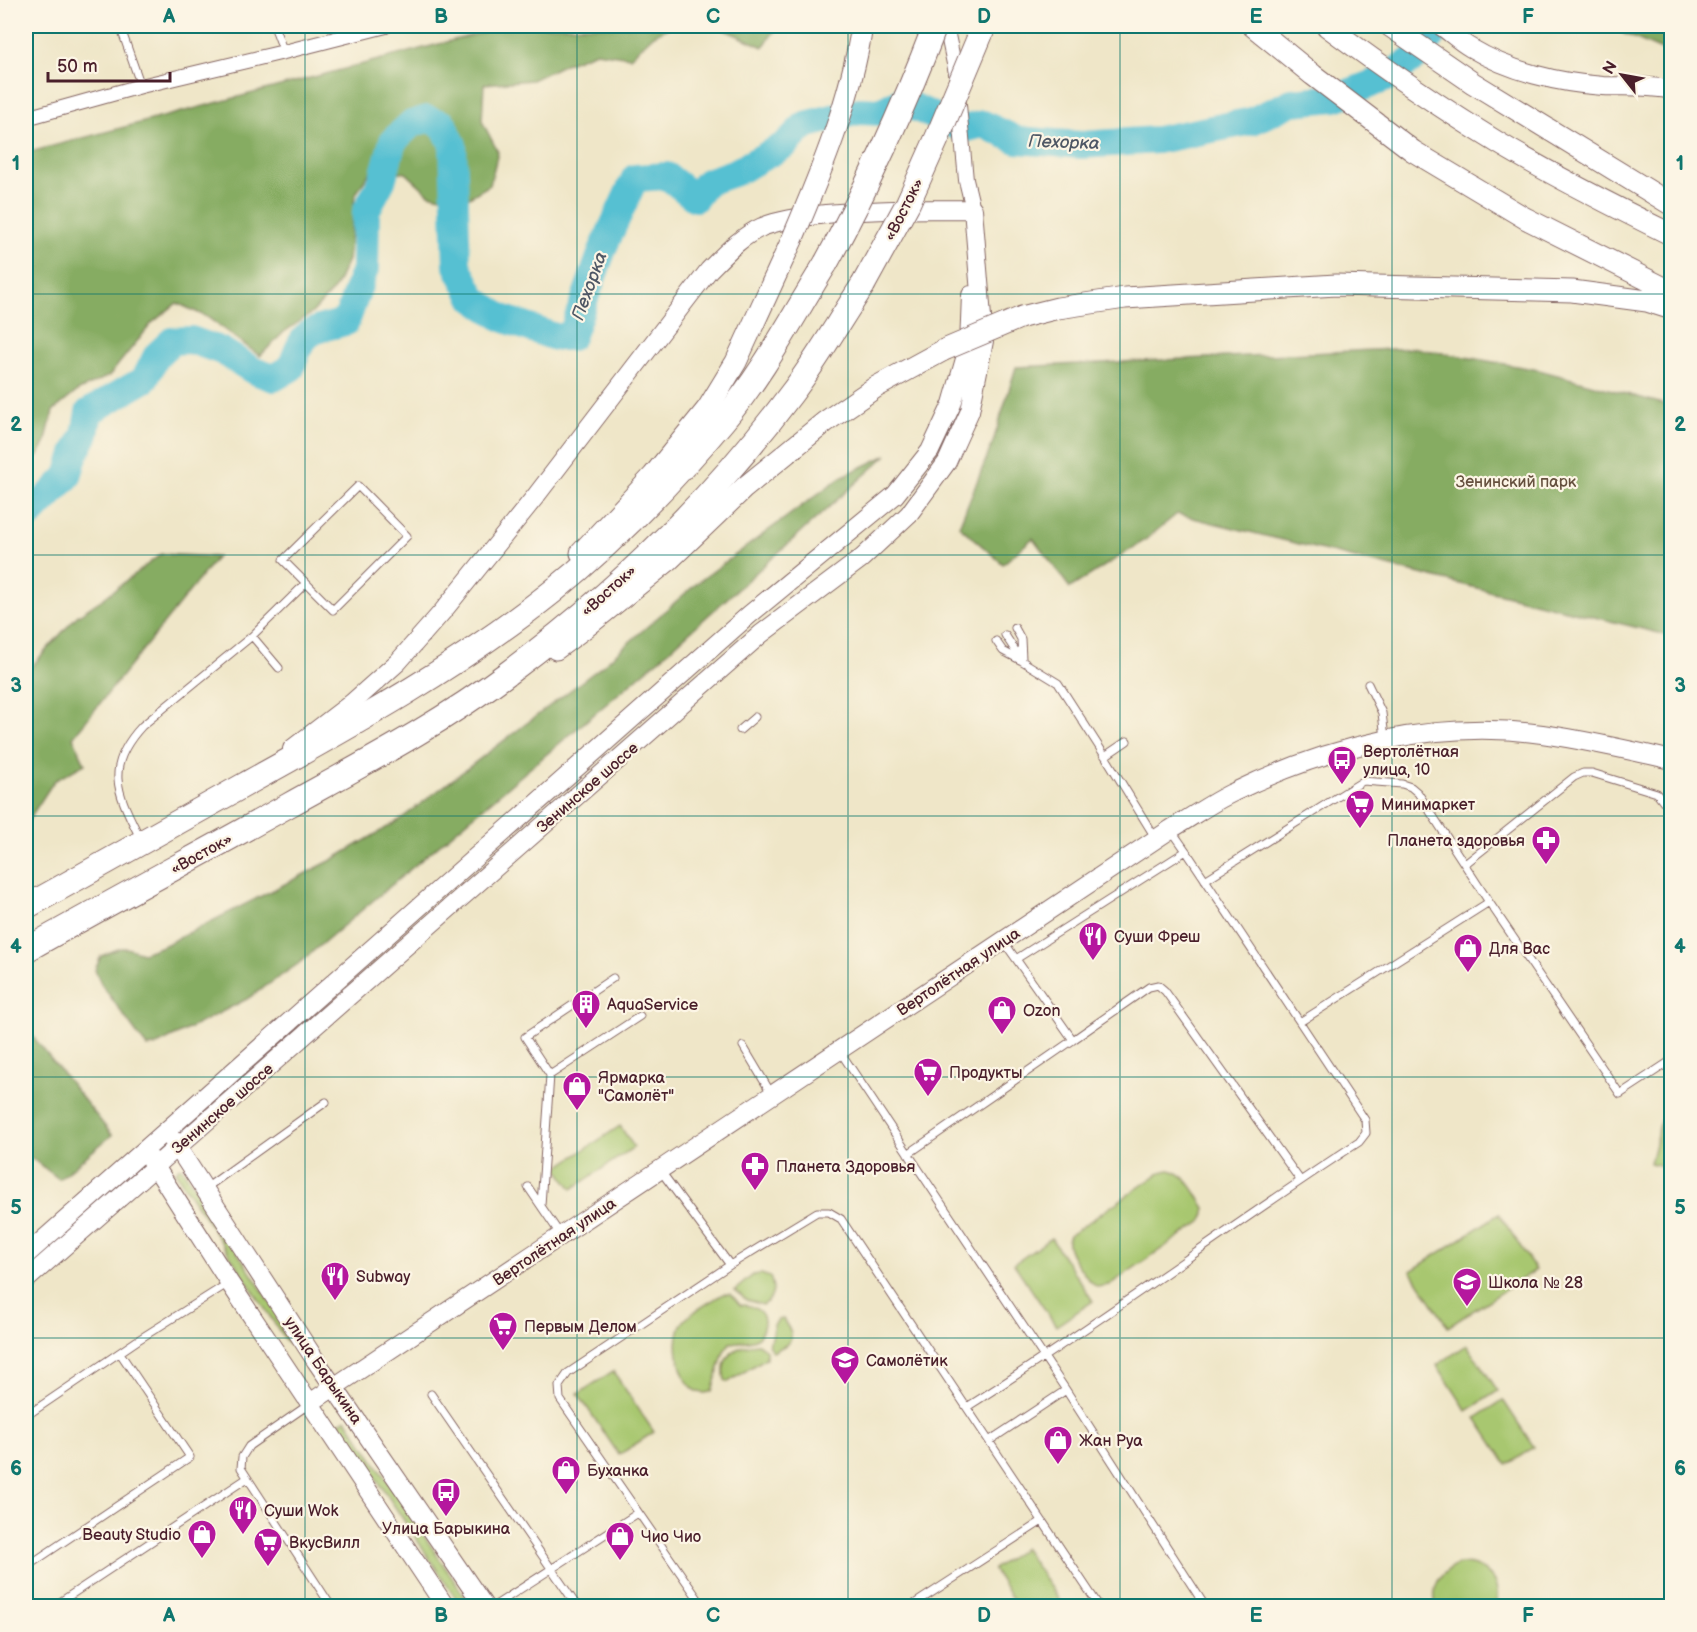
<svg xmlns="http://www.w3.org/2000/svg" width="1697" height="1632" font-family="'Balsamiq Sans',sans-serif">
<rect width="100%" height="100%" fill="#fcf5e5"/>
<filter id="ink" filterUnits="userSpaceOnUse"><feTurbulence type="fractalNoise" baseFrequency=".0167" numOctaves="2"/><feDisplacementMap in="SourceGraphic" scale="12" xChannelSelector="R" yChannelSelector="G"/><feConvolveMatrix kernelMatrix="1 2 1 2 8 2 1 2 1" color-interpolation-filters="sRGB"/></filter>
<filter id="wash" filterUnits="userSpaceOnUse"><feTurbulence type="fractalNoise" baseFrequency=".008" numOctaves="4" result="noise"/><feDisplacementMap in="SourceGraphic" scale="24" xChannelSelector="R" yChannelSelector="G"/><feGaussianBlur stdDeviation="1.35" result="paint"/><feColorMatrix in="noise" values="0 0 0 0 0 0 0 0 0 0 0 0 0 0 0 0 0 1.4 0 .05"/><feComposite in="paint" operator="in"/></filter>
<g filter="url(#wash)">
<rect width="100%" height="100%" fill="#efe6c8"/>
<path fill="#a8c76f" stroke="#79734d" stroke-width="1.5" d="M1661 1120 1671 1123V1168L1650 1163Z
M620 1126 634 1147 572 1189 557 1168Z
M179 1167 182 1168 295 1340 288 1344 179 1178 176 1172Z
M1169 1170C1187 1173 1195 1193 1205 1208V1213L1202 1221 1109 1285 1097 1287C1089 1282 1068 1254 1068 1244 1067 1241 1069 1238 1070 1235L1161 1172Z
M1499 1214 1536 1270 1448 1327 1411 1271Z
M1051 1238 1093 1301 1056 1326 1014 1264Z
M761 1274 770 1277C775 1288 774 1299 763 1305L746 1300 735 1290 753 1275Z
M723 1294H731L740 1305C754 1305 768 1312 763 1328 762 1332 759 1337 755 1339 748 1342 737 1342 730 1343L724 1351 712 1391C684 1405 667 1340 684 1321 692 1311 712 1301 723 1294Z
M783 1319 791 1332V1339L786 1345 773 1352 768 1345 772 1338 774 1325 778 1320Z
M758 1344 766 1350V1358L728 1382 725 1380C719 1356 736 1345 758 1344Z
M1467 1345 1498 1391 1467 1411 1437 1365Z
M613 1371 654 1432 619 1455 578 1394Z
M1503 1400 1534 1447 1507 1465 1476 1418Z
M346 1419 471 1606H461L339 1423Z
M1024 1548 1063 1606H1017L993 1569Z
M1460 1564C1484 1563 1504 1582 1495 1606H1436C1431 1586 1440 1571 1460 1564Z"/>
<path fill="#86ac62" stroke="#686646" stroke-width="1.5" d="M507 26H671L654 35 630 57 596 52 565 64 532 80 484 84 482 121 498 152 490 185 461 202 429 194 406 173 373 168 355 195 348 260 335 288 312 313 284 332 260 356 207 317 177 303 152 323 109 376 79 390 53 411 45 444 26 474V153Z
M716 26H778L763 47Z
M1607 26H1671V54Z
M1414 348 1539 370 1671 406V636L1177 514 1144 541 1070 588 1033 538 1003 564 959 526 993 442 1016 367Z
M887 455 663 656 298 964 247 999 155 1046 147 1047 143 1042 101 984 95 970 101 956 120 948H127L143 953 165 945 330 861 398 821 602 666 697 583 841 477Z
M161 554 217 557 73 737 85 764 54 781 26 824V669L31 667 77 616 104 598Z
M26 1031 31 1034 112 1135 59 1179 26 1154Z"/>
<g fill="none" stroke-linecap="round" stroke-linejoin="round">
<path stroke="#56c0d2" stroke-width="28" d="M26 519 68 476 75 453 85 434 89 412 145 379 157 355 172 341 191 340 222 351 254 371 274 378 291 368C304 330 308 331 346 322L365 269 366 211 382 181 393 141 411 124 427 119 443 124 453 145 457 266 474 299 502 318 555 337H571L604 246 635 178 667 176 695 198 707 182 736 172 785 145 805 125 859 111 880 112 900 101 964 129 983 124 1017 140 1081 145 1157 140 1252 121 1292 102 1335 98 1384 79 1415 58 1440 26"/>
</g>
</g>
<g filter="url(#ink)">
<g fill="none" stroke-linecap="round" stroke-linejoin="round">
<g stroke="#846562" stroke-width="9">
<path id="lane" d="M120 26 141 86
M274 26 284 52
M1015 628 1021 639 1022 659
M1005 635 1022 661 1058 683 1105 756
M252 636 279 668
M996 641 1003 651 1020 660
M1368 684 1382 713 1385 738
M740 730 755 717
M1127 741 1105 756 1156 839
M1172 831 1186 851
M140 838C118 793 103 768 142 726L252 636 306 583 333 610 407 536 358 486 283 560 306 583
M1465 864 1574 777 1583 773H1592L1657 793 1672 812
M1205 880 1363 781 1402 784 1411 787 1418 793 1489 902 1300 1022
M1489 902 1620 1094 1672 1060
M1004 942 1016 959
M1073 1040 1149 987 1158 985 1165 991 1300 1180
M743 1046 771 1093
M839 1050 1066 1390 1205 1606
M550 1075 525 1037 613 978
M908 1154 1073 1040 1016 959 1186 851 1365 1120 1366 1133 1359 1142C1227 1228 1100 1323 967 1407
M660 1170 730 1265 817 1212H829L841 1219 1099 1606
M528 1187 560 1234
M206 1188 326 1102
M541 1205 550 1075 640 1016
M431 1394 577 1606
M308 1405 249 1446 242 1457 241 1468 331 1606
M26 1416 138 1340 227 1284
M989 1441 1066 1390
M26 1560 29 1565 190 1457 120 1353
M54 1606 246 1479
M494 1606 638 1513
M687 1606 698 1600
M703 1606 560 1399 559 1386 568 1373 730 1265
M911 1606 1042 1521"/>
</g>
<g stroke="#846562" stroke-width="16">
<path id="street" d="M946 26 956 73 966 180 973 209
M26 118 141 86 284 52 386 26"/>
</g>
<g stroke="#846562" stroke-width="20">
<path id="secondary" d="M1441 26C1451 33 1460 42 1471 48 1509 71 1558 83 1603 86 1626 87 1649 85 1672 90
M292 749 352 703 398 662 443 611 535 497 709 270C725 254 740 237 762 227 782 219 805 217 826 214 875 209 924 209 973 209
M172 1139 316 1361 484 1606
M149 1157 229 1282 445 1606
M26 1255 749 615 895 495 930 451 952 404 969 345 971 295
M26 1280 761 634 862 558 909 514 947 462 970 411 984 341 973 209
M310 1403 1171 829C1192 817 1212 802 1234 792 1329 746 1436 719 1542 734 1586 740 1629 750 1672 760"/>
</g>
<g stroke="#846562" stroke-width="23">
<path id="primary" d="M1253 26 1313 75 1413 151 1525 218 1672 292
M1327 26C1382 67 1438 106 1497 142 1553 176 1613 206 1672 235
M1390 26 1473 83 1672 205
M1022 317 1058 308 1125 298 1336 285 1572 291 1647 301 1672 309
M581 553 653 476 708 408 736 362 792 240
M556 649 587 626 670 559 744 488 825 422 876 387 944 350"/>
</g>
<g stroke="#846562" stroke-width="26">
<path id="highway" d="M26 907C99 866 172 825 246 784 351 726 458 667 552 592 615 541 671 483 723 421 763 374 793 316 826 263
M26 950C113 901 201 854 289 805 363 764 440 724 508 673 614 594 712 500 791 394 817 360 839 321 863 285"/>
</g>
<use href="#lane" stroke="#fff" stroke-width="7"/>
<use href="#street" stroke="#fff" stroke-width="14"/>
<use href="#secondary" stroke="#fff" stroke-width="18"/>
<use href="#primary" stroke="#fff" stroke-width="21"/>
<use href="#highway" stroke="#fff" stroke-width="24"/>
<g stroke="#846562" stroke-width="23" stroke-linecap="butt">
<path id="primary-bridge" d="M792 240C821 172 851 100 862 26
M944 350 1022 317"/>
</g>
<g stroke="#846562" stroke-width="26" stroke-linecap="butt">
<path id="highway-bridge" d="M826 263C869 185 903 109 935 26
M863 285 908 203 938 136 984 26"/>
</g>
<use href="#primary-bridge" stroke="#fff" stroke-width="21"/>
<use href="#highway-bridge" stroke="#fff" stroke-width="24"/>
</g>
</g>
<path fill="none" stroke="#0f766e" stroke-width="1.5" stroke-opacity="0.55" d="M305 26V1606M577 26V1606M848 26V1606M1120 26V1606M1392 26V1606M26 294H1672M26 555H1672M26 816H1672M26 1077H1672M26 1338H1672"/>
<defs>
<g id="bus-pin" transform="scale(1.5)"><path d="M0 17L-7.5 6A9.5 9.5 0 1 1 7.5 6Z" fill="#b5179e" stroke="#fcf5e5"/><path d="M-5-6H5V4H4V6H2V4H-2V6H-4V4H-5ZM-3.5-4V0h7V-4ZM-3.5 1.2v1.5H-2V1.2ZM2 1.2v1.5H3.5V1.2Z" fill="#fff"/></g>
<g id="supermarket-pin" transform="scale(1.5)"><path d="M0 17L-7.5 6A9.5 9.5 0 1 1 7.5 6Z" fill="#b5179e" stroke="#fcf5e5"/><path d="M-6-5.5h2.5l.6 2H6L4.5 2H-2.5L-4.4-4H-6ZM-1.5 3.2a1.3 1.3 0 1 0 .1 0ZM3 3.2a1.3 1.3 0 1 0 .1 0Z" fill="#fff"/></g>
<g id="pharmacy-pin" transform="scale(1.5)"><path d="M0 17L-7.5 6A9.5 9.5 0 1 1 7.5 6Z" fill="#b5179e" stroke="#fcf5e5"/><path d="M-2-6h4v4h4v4h-4v4h-4v-4h-4v-4h4Z" fill="#fff"/></g>
<g id="restaurant-pin" transform="scale(1.5)"><path d="M0 17L-7.5 6A9.5 9.5 0 1 1 7.5 6Z" fill="#b5179e" stroke="#fcf5e5"/><path d="M-5-6h1v4h1v-4h1v4h1v-4h1v5L-1.5 .5V6h-2V.5L-5-1ZM5-6V6H3V1.5H1.5Q1.5-4 5-6Z" fill="#fff"/></g>
<g id="shop-pin" transform="scale(1.5)"><path d="M0 17L-7.5 6A9.5 9.5 0 1 1 7.5 6Z" fill="#b5179e" stroke="#fcf5e5"/><path d="M-5-2.5h2.3a2.7 3.5 0 0 1 5.4 0H5L5.5 6h-11ZM-1.5-2.5h3a1.5 2.3 0 0 0-3 0Z" fill="#fff"/></g>
<g id="building-pin" transform="scale(1.5)"><path d="M0 17L-7.5 6A9.5 9.5 0 1 1 7.5 6Z" fill="#b5179e" stroke="#fcf5e5"/><path d="M-4-6H4V6H1V3H-1V6H-4ZM-2.5-4.3h1.7v1.8h-1.7ZM.8-4.3h1.7v1.8H.8ZM-2.5-1h1.7V.8h-1.7ZM.8-1h1.7V.8H.8Z" fill="#fff"/></g>
<g id="school-pin" transform="scale(1.5)"><path d="M0 17L-7.5 6A9.5 9.5 0 1 1 7.5 6Z" fill="#b5179e" stroke="#fcf5e5"/><path d="M0-5L7-2L0 1L-7-2ZM-4 1L0 2.5L4 1V4Q0 6-4 4Z" fill="#fff"/></g>
</defs>
<g fill-rule="evenodd">
<use href="#bus-pin" x="1342" y="760"/>
<use href="#supermarket-pin" x="1360" y="804"/>
<use href="#pharmacy-pin" x="1546" y="840"/>
<use href="#restaurant-pin" x="1093" y="936"/>
<use href="#shop-pin" x="1468" y="948"/>
<use href="#building-pin" x="586" y="1004"/>
<use href="#shop-pin" x="1002" y="1010"/>
<use href="#supermarket-pin" x="928" y="1072"/>
<use href="#shop-pin" x="577" y="1086"/>
<use href="#pharmacy-pin" x="755" y="1166"/>
<use href="#restaurant-pin" x="335" y="1276"/>
<use href="#school-pin" x="1467" y="1282"/>
<use href="#supermarket-pin" x="503" y="1326"/>
<use href="#school-pin" x="845" y="1360"/>
<use href="#shop-pin" x="1058" y="1440"/>
<use href="#shop-pin" x="566" y="1470"/>
<use href="#bus-pin" x="446" y="1492"/>
<use href="#restaurant-pin" x="243" y="1510"/>
<use href="#shop-pin" x="202" y="1534"/>
<use href="#shop-pin" x="620" y="1536"/>
<use href="#supermarket-pin" x="268" y="1542"/>
</g>
<g text-anchor="middle" stroke-width="4.5" stroke-linejoin="round" paint-order="stroke">
<g font-size="16" fill="#4a1f2b" stroke="#fcf5e5">
<text transform="translate(903 209) rotate(-63)" y="6">«Восток»</text>
<text transform="translate(608 590) rotate(-42)" y="6">«Восток»</text>
<text transform="translate(587 787) rotate(-41)" y="6">Зенинское шоссе</text>
<text transform="translate(201 853) rotate(-29)" y="6">«Восток»</text>
<text transform="translate(958 971) rotate(-34)" y="6">Вертолётная улица</text>
<text transform="translate(222 1108) rotate(-41)" y="6">Зенинское шоссе</text>
<text transform="translate(554 1241) rotate(-34)" y="6">Вертолётная улица</text>
<text transform="translate(324 1370) rotate(56)" y="6">улица Барыкина</text>
</g>
<g font-size="16" fill="#66513f" stroke="#fcf5e5">
<text x="1516" y="487">Зенинский парк</text>
</g>
<g font-size="16" fill="#4a1f2b" stroke="#fcf5e5" text-anchor="start">
<text x="1363" y="757">Вертолётная<tspan x="1363" dy="18">улица, 10</tspan></text>
<text x="1381" y="810">Минимаркет</text>
<text x="1525" y="846" text-anchor="end">Планета здоровья</text>
<text x="1114" y="942">Суши Фреш</text>
<text x="1489" y="954">Для Вас</text>
<text x="607" y="1010">AquaService</text>
<text x="1023" y="1016">Ozon</text>
<text x="949" y="1078">Продукты</text>
<text x="598" y="1083">Ярмарка<tspan x="598" dy="18">"Самолёт"</tspan></text>
<text x="776" y="1172">Планета Здоровья</text>
<text x="356" y="1282">Subway</text>
<text x="1488" y="1288">Школа № 28</text>
<text x="524" y="1332">Первым Делом</text>
<text x="866" y="1366">Самолётик</text>
<text x="1079" y="1446">Жан Руа</text>
<text x="587" y="1476">Буханка</text>
<text x="264" y="1516">Суши Wok</text>
<text x="446" y="1534" text-anchor="middle">Улица Барыкина</text>
<text x="181" y="1540" text-anchor="end">Beauty Studio</text>
<text x="641" y="1542">Чио Чио</text>
<text x="289" y="1548">ВкусВилл</text>
</g>
<g font-size="18" font-style="italic" fill="#4e5765" stroke="#fcf5e5">
<text transform="translate(1064 142) rotate(2)" y="6">Пехорка</text>
<text transform="translate(589 286) rotate(-70)" y="6">Пехорка</text>
</g>
</g>
<rect width="1697" height="1632" fill="none" stroke="#fcf5e5" stroke-width="66"/>
<g transform="translate(1622 75) rotate(301)" stroke="#fcf5e5" stroke-width="4.5" paint-order="stroke">
<path d="M0-4.5L10 22L0 15L-10 22Z" fill="#4a1f2b"/>
<text y="-9" font-size="16" font-weight="bold" text-anchor="middle" fill="#4a1f2b">N</text>
</g>
<path d="M48 72v9h122v-9" fill="none" stroke="#4a1f2b" stroke-width="3"/>
<text x="57" y="72" font-size="18" fill="#4a1f2b" stroke="#fcf5e5" stroke-width="4.5" paint-order="stroke">50 m</text>
<rect x="33" y="33" width="1631" height="1566" fill="none" stroke="#0f766e" stroke-width="2"/>
<g font-size="20" text-anchor="middle" font-weight="bold" fill="#0f766e">
<text x="169" y="23">A</text>
<text x="441" y="23">B</text>
<text x="713" y="23">C</text>
<text x="984" y="23">D</text>
<text x="1256" y="23">E</text>
<text x="1528" y="23">F</text>
<text x="16" y="170">1</text>
<text x="1680" y="170">1</text>
<text x="16" y="431">2</text>
<text x="1680" y="431">2</text>
<text x="16" y="692">3</text>
<text x="1680" y="692">3</text>
<text x="16" y="953">4</text>
<text x="1680" y="953">4</text>
<text x="16" y="1214">5</text>
<text x="1680" y="1214">5</text>
<text x="16" y="1475">6</text>
<text x="1680" y="1475">6</text>
<text x="169" y="1622">A</text>
<text x="441" y="1622">B</text>
<text x="713" y="1622">C</text>
<text x="984" y="1622">D</text>
<text x="1256" y="1622">E</text>
<text x="1528" y="1622">F</text>
</g>
</svg>
